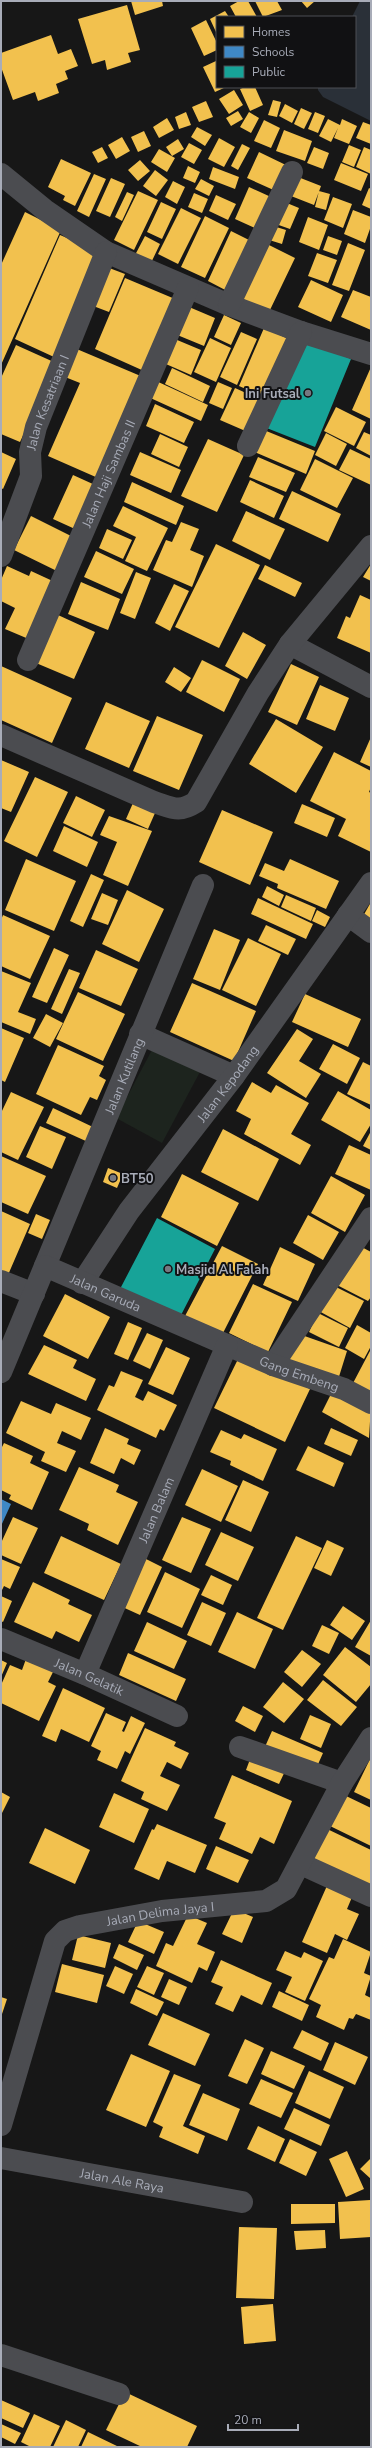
<svg xmlns="http://www.w3.org/2000/svg" width="372" height="2448" font-family="'Nunito Sans',sans-serif">
<rect width="100%" height="100%" fill="#171717"/>
<path fill="#1d241e" d="M154 1046 201 1070 162 1143 116 1118Z"/>
<path fill="#2a3038" d="M360 1H371V121L323 97 318 90V87H355V17H352Z"/>
<path fill="#f2c14e" d="M131 1H162L163 6 135 15Z
M239 1H248L257 17H236L230 6Z
M255 1H277L282 10 263 17Z
M301 1H315L307 8Z
M127 5 140 50 128 53 131 62 107 70 105 60 92 64 78 19Z
M225 11 229 17H217L216 32 210 19Z
M206 20 217 43V50L204 56 191 28Z
M51 35 58 54 71 49 78 66 65 71 68 79 56 84 59 93 38 101 35 92 13 100 1 67V53Z
M216 61 217 87H226L215 92 203 67Z
M245 87H255L263 105 250 111 240 89Z
M234 90 243 105 229 114 219 99Z
M273 100 281 102 277 117 268 115Z
M206 101 213 117 199 122 192 107Z
M285 104 298 111 292 123 279 116Z
M301 108 312 113 304 129 294 124Z
M238 111 243 119 231 126 226 118Z
M186 112 191 125 179 129 175 117Z
M249 112 259 118 251 133 240 127Z
M315 112 325 116 318 133 308 129Z
M167 118 174 130 159 138 153 127Z
M328 119 340 125 342 119 357 126 349 144 334 138 338 128 331 142 319 136Z
M264 120 280 128 271 148 254 141Z
M363 122 371 125V144L356 138Z
M197 127 212 135 205 146 191 137Z
M284 130 312 141 305 161 276 151Z
M144 131 151 146 138 152 131 137Z
M122 137 130 151 116 159 108 145Z
M219 138 235 147 224 167 208 159Z
M178 139 184 149 172 156 166 147Z
M189 143 202 150 194 164 181 157Z
M242 144 250 148 238 170 231 166Z
M349 145 361 150 354 167 342 162Z
M102 147 108 158 98 163 92 152Z
M314 147 329 153 323 169 307 163Z
M364 147 371 150V174L356 167Z
M159 149 175 158 167 172 151 162Z
M259 152 290 167 278 192 247 178Z
M61 159 91 173 75 206 63 200 65 196 48 187Z
M140 160 150 171 138 181 128 170Z
M341 163 368 174 361 191 334 180Z
M188 166 200 172 195 183 183 178Z
M213 167 239 177 235 189 209 179Z
M155 170 168 180 156 196 143 186Z
M94 174 106 179 89 217 77 211Z
M298 177 321 186 314 205 291 196Z
M111 178 125 184 110 217 96 211Z
M201 179 214 186 209 196 195 189Z
M173 181 185 187 177 204 165 197Z
M249 187 271 197 257 229 235 219Z
M369 188 371 189V209L362 205Z
M138 191 158 200 134 250 114 240Z
M319 191 330 194 326 210 315 207Z
M127 192 134 195 122 221 115 217Z
M194 193 208 199 202 213 188 207Z
M216 195 236 204 228 220 209 211Z
M333 197 352 204 343 228 324 220Z
M282 201 299 208 290 229 273 223Z
M161 202 176 209 162 239 147 232Z
M181 208 201 218 178 264 158 254Z
M353 210 371 217V226L365 243 344 234Z
M25 212 61 230 1 365V265Z
M205 216 229 228 205 278 181 267Z
M308 217 328 225 319 250 299 242Z
M270 225 286 230 282 244 266 239Z
M231 231 255 243 231 293 208 281Z
M60 235 100 252 54 357 15 339Z
M145 236 160 244 150 265 134 257Z
M328 236 342 241 337 255 323 250Z
M265 243 295 258 269 312 239 297Z
M348 243 365 250 349 291 332 285Z
M317 253 337 260 328 283 308 276Z
M104 266 125 274 109 312 88 304Z
M125 278 175 299 144 371 95 349Z
M311 280 343 295 331 322 298 307Z
M353 290 371 297V330L341 317Z
M182 304 215 318 204 346 170 332Z
M224 315 241 323 231 345 214 337Z
M264 328 293 341 268 399 239 386Z
M241 332 257 339 237 385 220 377Z
M170 337 201 350 191 375 159 361Z
M210 338 231 348 216 382 194 372Z
M16 345 56 363 20 442 1 434V378Z
M72 347 143 377 98 478 48 456 80 383 60 375Z
M371 367V419L352 410Z
M172 368 210 386 203 402 165 384Z
M154 380 208 405 201 421 146 396Z
M218 382 232 388 223 409 209 403Z
M235 388 264 401 250 433 220 420Z
M155 404 194 422 184 443 146 426Z
M336 407 366 422 354 446 324 431Z
M259 428 315 451 306 474 250 450Z
M364 432 371 435V456L356 448Z
M326 433 347 444 336 466 315 455Z
M160 434 188 447 179 467 151 454Z
M208 439 244 455 217 512 181 496Z
M350 449 371 459V485L339 470Z
M1 452 16 459 3 489 1 488Z
M140 452 181 470 171 493 130 475Z
M258 457 295 473 286 492 249 477Z
M315 459 353 478 337 508 300 490Z
M73 475 95 485 75 529 53 519Z
M250 480 284 496 274 518 240 502Z
M132 482 184 506 176 525 124 502Z
M292 491 341 514 328 542 279 519Z
M123 506 168 528 147 571 125 561 136 537 113 526Z
M246 511 285 529 270 560 232 541Z
M31 516 77 539 61 573 14 550Z
M181 522 199 529 190 550 204 556 192 587 153 570 166 540 172 542Z
M107 529 132 540 123 559 99 548Z
M216 544 260 565 219 648 175 627Z
M96 551 134 569 122 594 84 577Z
M371 564V581L363 577Z
M265 565 302 583 295 597 258 579Z
M7 566 29 576 31 571 57 583 31 640 5 629 15 608 1 601V580Z
M136 572 151 578 135 619 120 613Z
M81 582 120 599 108 630 68 614Z
M174 584 189 591 170 631 155 623Z
M360 595 371 600V653L337 638 346 616 350 618Z
M58 615 95 632 74 679 36 663Z
M243 632 266 645 247 679 225 666Z
M202 660 240 679 224 712 186 692Z
M291 664 319 677 297 725 268 712Z
M1 666 72 698 52 743 1 720Z
M174 667 191 678 181 692 165 682Z
M320 685 349 698 335 731 306 719Z
M106 702 150 721 129 768 85 749Z
M157 716 203 735 179 790 133 771Z
M276 719 323 747 296 793 249 764Z
M371 737V767L360 762Z
M334 752 371 771V787L369 792 371 793V852L338 836 346 819 310 801Z
M1 760 29 772 11 812 1 808Z
M35 777 68 792 37 857 4 841Z
M76 796 105 810 92 837 63 823Z
M133 803 155 813 148 829 126 819Z
M302 804 335 818 327 837 294 823Z
M222 810 273 832 250 885 199 862Z
M109 816 152 831 128 886 103 875 117 842 100 835Z
M64 826 98 842 87 867 53 851Z
M26 859 76 881 54 931 5 910Z
M290 859 339 881 326 909 277 888 278 884 259 876 265 863 284 871Z
M91 874 104 880 83 927 70 921Z
M267 886 284 895 279 906 262 897Z
M127 890 164 909 139 962 102 944Z
M102 893 118 900 108 925 91 919Z
M286 895 316 908 311 921 281 907Z
M258 898 313 924 306 939 251 914Z
M371 902V922L362 918Z
M317 910 330 917 325 927 312 921Z
M3 915 50 936 30 979 1 966V920Z
M266 925 296 939 288 955 258 941Z
M214 929 240 940 220 990 193 979Z
M248 938 281 954 256 1006 222 990Z
M54 948 69 955 47 1003 32 997Z
M96 950 138 969 121 1006 79 988Z
M69 969 80 973 62 1014 51 1009Z
M1 971 31 983 18 1012 36 1019 30 1034 1 1022Z
M192 983 256 1011 234 1061 170 1032Z
M78 992 125 1014 103 1061 56 1039Z
M305 994 361 1019 348 1047 292 1022Z
M46 1014 63 1023 50 1047 33 1038Z
M1 1028 24 1038 5 1082 1 1080Z
M297 1029 313 1039 299 1061 321 1074 306 1098 267 1073Z
M333 1044 360 1058 347 1084 319 1069Z
M58 1045 104 1066 99 1076 106 1080 97 1100 90 1097 81 1115 36 1094Z
M363 1062 371 1066V1105L347 1094Z
M252 1082 271 1093 276 1085 309 1103 291 1134 311 1145 300 1165 244 1134 251 1119 236 1111Z
M338 1091 371 1110V1124L360 1142 321 1120Z
M11 1092 44 1107 18 1160 1 1152V1113Z
M53 1108 95 1128 88 1142 46 1123Z
M40 1126 66 1137 52 1169 26 1157Z
M223 1129 279 1159 258 1201 201 1172Z
M371 1131V1150L363 1146Z
M349 1145 371 1155V1190L335 1174Z
M1 1156 46 1176 28 1214 1 1202Z
M108 1168 123 1174 117 1188 103 1182Z
M182 1174 239 1203 217 1246 161 1217Z
M331 1176 365 1195 345 1232 311 1213Z
M1 1211 30 1224 8 1275 1 1272Z
M36 1214 50 1220 42 1239 28 1233Z
M308 1215 339 1232 323 1260 293 1243Z
M356 1244 371 1252V1297L368 1301 335 1284Z
M222 1246 258 1264 222 1335 185 1316Z
M280 1247 315 1264 298 1301 263 1285Z
M253 1284 292 1302 268 1352 229 1333Z
M330 1284 364 1301 350 1328 317 1310Z
M65 1294 110 1317 88 1359 43 1336Z
M318 1313 348 1328 339 1347 309 1332Z
M128 1322 142 1328 128 1360 114 1354Z
M357 1325 371 1333V1346L364 1359 345 1348Z
M147 1333 163 1340 150 1369 133 1361Z
M296 1333 347 1351 337 1383 286 1365Z
M44 1345 77 1360 73 1368 96 1379 86 1401 28 1374Z
M166 1347 190 1358 173 1395 148 1384Z
M371 1349V1395L352 1385Z
M240 1355 310 1389 285 1442 214 1408Z
M121 1371 143 1380 135 1397 143 1401 148 1391 177 1405 164 1431 160 1429 156 1438 97 1410 109 1385 114 1387Z
M335 1386 371 1405 369 1438 322 1412Z
M21 1401 51 1414 56 1403 91 1418 81 1440 62 1431 57 1443 76 1451 66 1472 41 1461 45 1452 6 1433Z
M105 1428 129 1439 127 1444 141 1450 134 1465 121 1458 114 1474 90 1463Z
M331 1428 358 1440 351 1456 324 1444Z
M221 1430 241 1439 244 1434 277 1449 263 1481 230 1465 231 1461 210 1452Z
M4 1443 33 1456 30 1463 49 1472 32 1510 9 1499 11 1495 1 1490V1449Z
M308 1446 344 1463 334 1487 296 1470Z
M79 1467 119 1485 116 1492 138 1502 118 1545 87 1530 89 1524 59 1510Z
M202 1469 238 1486 221 1522 185 1505Z
M243 1480 269 1492 251 1532 225 1520Z
M13 1517 38 1528 21 1564 1 1555V1543Z
M182 1517 211 1529 191 1573 162 1560Z
M221 1532 254 1547 238 1581 205 1565Z
M61 1536 121 1564 104 1600 44 1573Z
M296 1536 322 1548 283 1630 257 1618Z
M327 1540 344 1548 331 1576 314 1568Z
M140 1556 162 1567 140 1615 118 1605Z
M1 1559 20 1567 10 1589 4 1586 1 1592Z
M165 1572 200 1589 182 1628 147 1612Z
M211 1575 232 1585 223 1605 201 1595Z
M33 1582 70 1600 68 1604 92 1615 79 1642 56 1631 52 1639 14 1622Z
M1 1596 12 1601 3 1622 1 1621Z
M202 1602 226 1613 211 1646 187 1635Z
M343 1606 365 1621 352 1640 330 1625Z
M237 1612 273 1629 255 1669 218 1652Z
M371 1620V1656L355 1647Z
M147 1622 187 1641 174 1669 134 1651Z
M322 1625 339 1633 329 1654 312 1646Z
M345 1647 371 1667V1684L356 1702 323 1675Z
M302 1650 321 1664 302 1687 284 1672Z
M128 1653 186 1679 176 1701 119 1675Z
M26 1659 53 1672 48 1682 56 1686 39 1721 1 1703V1685L10 1665 22 1670Z
M1 1660 7 1663 1 1677Z
M323 1680 357 1707 341 1726 307 1700Z
M283 1682 304 1699 284 1723 263 1707Z
M63 1688 105 1708 89 1742 61 1729 56 1742 42 1736Z
M243 1706 263 1716 255 1732 235 1721Z
M106 1713 126 1722 122 1731 124 1732 131 1716 145 1723 130 1754 125 1751 117 1769 97 1760 101 1751 91 1746Z
M310 1715 331 1724 321 1748 300 1739Z
M145 1728 176 1742 174 1746 189 1753 181 1769 167 1762 160 1776 180 1785 167 1811 141 1799 144 1792 121 1781Z
M272 1731 323 1753 315 1771 264 1749Z
M252 1754 286 1769 279 1784 246 1770Z
M371 1757V1800L354 1792Z
M232 1775 292 1801 274 1844 260 1837 252 1854 219 1839 226 1823 214 1818Z
M1 1792 10 1797 1 1815Z
M114 1793 149 1809 134 1843 99 1827Z
M344 1795 371 1808V1846L330 1826Z
M157 1824 207 1845 195 1873 167 1861 159 1880 134 1869 152 1829 154 1830Z
M323 1827 371 1850V1888L308 1858Z
M45 1828 90 1850 75 1884 29 1863Z
M216 1846 249 1860 238 1883 206 1869Z
M330 1879 355 1890 347 1909 359 1914 347 1940 335 1934 327 1953 302 1942Z
M234 1909 253 1917 242 1943 222 1934Z
M188 1915 207 1923 197 1944 215 1952 207 1971 199 1967 192 1983 156 1966 166 1943 173 1946Z
M138 1921 164 1932 154 1954 128 1942Z
M78 1935 111 1943 105 1968 72 1960Z
M343 1939 371 1952 364 1973 371 1976 365 1995 371 1998V2020L356 2014 353 2019 349 2018 344 2030 316 2017 321 2005 309 1999 329 1957 334 1959Z
M119 1944 144 1955 137 1970 113 1958Z
M285 1951 301 1958 304 1952 323 1961 305 2001 285 1992 292 1977 276 1970Z
M221 1960 272 1983 262 2005 241 1995 233 2012 215 2004 223 1987 211 1982Z
M62 1964 104 1975 97 2003 55 1992Z
M115 1966 133 1974 124 1994 106 1986Z
M147 1966 164 1973 154 1995 137 1987Z
M169 1979 187 1987 179 2005 161 1997Z
M136 1989 164 2002 157 2016 130 2003Z
M279 1991 309 2005 302 2021 272 2007Z
M1 1997 7 1999 1 2017Z
M163 2013 210 2034 195 2066 148 2045Z
M302 2030 329 2043 321 2061 293 2048Z
M245 2039 264 2048 247 2084 228 2076Z
M335 2042 368 2057 355 2085 323 2070Z
M271 2051 305 2066 294 2089 261 2074Z
M131 2054 170 2071 146 2127 106 2110Z
M309 2071 344 2087 330 2119 295 2103Z
M174 2074 201 2085 183 2126 205 2136 198 2154 159 2137 163 2127 153 2122Z
M261 2079 293 2093 281 2118 249 2104Z
M203 2093 240 2109 227 2141 189 2125Z
M294 2108 330 2125 321 2146 284 2129Z
M258 2126 285 2139 275 2162 247 2149Z
M290 2139 317 2152 306 2176 279 2163Z
M347 2151 364 2189 346 2197 329 2159Z
M371 2158V2179L360 2169Z
M370 2200 371 2237 340 2239 338 2202Z
M291 2204H335V2223L291 2224Z
M239 2227 277 2228 274 2299 236 2298Z
M325 2230 326 2248 296 2250 294 2231Z
M273 2304 276 2341 244 2344 241 2307Z
M125 2392 197 2426 187 2447H142L106 2430Z
M1 2400 30 2413 23 2428 1 2418Z
M34 2414 60 2426 50 2447H31L21 2442Z
M66 2420 86 2430 78 2447H53Z
M1 2424 21 2433 15 2444 1 2437Z
M88 2432 119 2447H81Z"/>
<path fill="#3f88c5" d="M1 1499 11 1504 1 1526Z"/>
<path fill="#17a398" d="M301 338 351 359 315 447 264 427Z
M157 1218 215 1249 179 1319 120 1289Z"/>
<g fill="none" stroke-linecap="round" stroke-linejoin="round">
<g stroke="#4b4c50" stroke-width="22">
<path d="M1 174 45 210 106 252 229 305 301 332 371 354"/>
<path d="M229 305 292 172"/>
<path d="M248 446 301 332"/>
<path id="s1" d="M1 556 31 476 30 452 36 427 106 252"/>
<path d="M290 644 371 687"/>
<path id="s2" d="M28 660 188 288"/>
<path d="M1 735 154 802C173 808 179 813 196 802L258 693 290 644 371 546"/>
<path d="M348 915 371 932"/>
<path d="M140 1034 234 1076"/>
<path id="s3" d="M45 1266 203 885"/>
<path d="M1 1281 34 1294"/>
<path id="s4" d="M82 1283 129 1211 234 1076 371 883"/>
<path d="M273 1365 371 1218"/>
<path id="s5" d="M1 1372 45 1266 273 1365 344 1389 371 1403"/>
<path id="s6" d="M1 1639 85 1674 177 1716"/>
<path id="s7" d="M85 1674 227 1345"/>
<path d="M240 1747 342 1783"/>
<path d="M301 1864 371 1896"/>
<path id="s8" d="M1 2125 55 1941 65 1931 80 1926 162 1911 266 1901 286 1889 342 1783 371 1738"/>
<path id="s9" d="M1 2158 242 2202"/>
<path d="M1 2355 119 2394"/>
</g>
</g>
<g fill="#757880" stroke="#111113" stroke-width="1.5">
<circle cx="308" cy="393" r="4"/>
<circle cx="113" cy="1178" r="4"/>
<circle cx="168" cy="1269" r="4"/>
</g>
<g text-anchor="middle" stroke-width="4" stroke-linejoin="round" paint-order="stroke">
<g font-size="13" font-weight="bold" fill="#a8acb8" stroke="#111113" text-anchor="start">
<text x="300" y="398" text-anchor="end">Ini Futsal</text>
<text x="121" y="1183">BT50</text>
<text x="176" y="1274">Masjid Al Falah</text>
</g>
<g font-size="13" fill="#a8acb8" stroke="#111113">
<text dy="5" stroke="none"><textPath href="#s1" startOffset="162">Jalan Kesatriaan I</textPath></text>
<text dy="5" stroke="none"><textPath href="#s2" startOffset="203">Jalan Haji Sambas II</textPath></text>
<text dy="5" stroke="none"><textPath href="#s3" startOffset="206">Jalan Kutilang</textPath></text>
<text dy="5" stroke="none"><textPath href="#s4" startOffset="247">Jalan Kepodang</textPath></text>
<text dy="5" stroke="none"><textPath href="#s5" startOffset="181">Jalan Garuda</textPath></text>
<text dy="5" stroke="none"><textPath href="#s5" startOffset="391">Gang Embeng</textPath></text>
<text dy="5" stroke="none"><textPath href="#s7" startOffset="179">Jalan Balam</textPath></text>
<text dy="5" stroke="none"><textPath href="#s6" startOffset="96">Jalan Gelatik</textPath></text>
<text dy="5" stroke="none"><textPath href="#s8" startOffset="303">Jalan Delima Jaya I</textPath></text>
<text dy="5" stroke="none"><textPath href="#s9" startOffset="123">Jalan Ale Raya</textPath></text>
</g>
</g>
<rect width="372" height="2448" fill="none" stroke="#a8acb8" stroke-width="4"/>
<rect x="216" y="16" width="140" height="72" fill="#111113" stroke="#4d4f55"/>
<rect x="224" y="26" width="20" height="12" fill="#f2c14e" stroke="#4d4f55"/>
<text x="252" y="36" font-size="12" fill="#a8acb8">Homes</text>
<rect x="224" y="46" width="20" height="12" fill="#3f88c5" stroke="#4d4f55"/>
<text x="252" y="56" font-size="12" fill="#a8acb8">Schools</text>
<rect x="224" y="66" width="20" height="12" fill="#17a398" stroke="#4d4f55"/>
<text x="252" y="76" font-size="12" fill="#a8acb8">Public</text>
<path d="M228 2424v6h70v-6" fill="none" stroke="#a8acb8" stroke-width="2"/>
<text x="234" y="2424" font-size="12" fill="#a8acb8" stroke="#111113" stroke-width="3" paint-order="stroke">20 m</text>
</svg>
